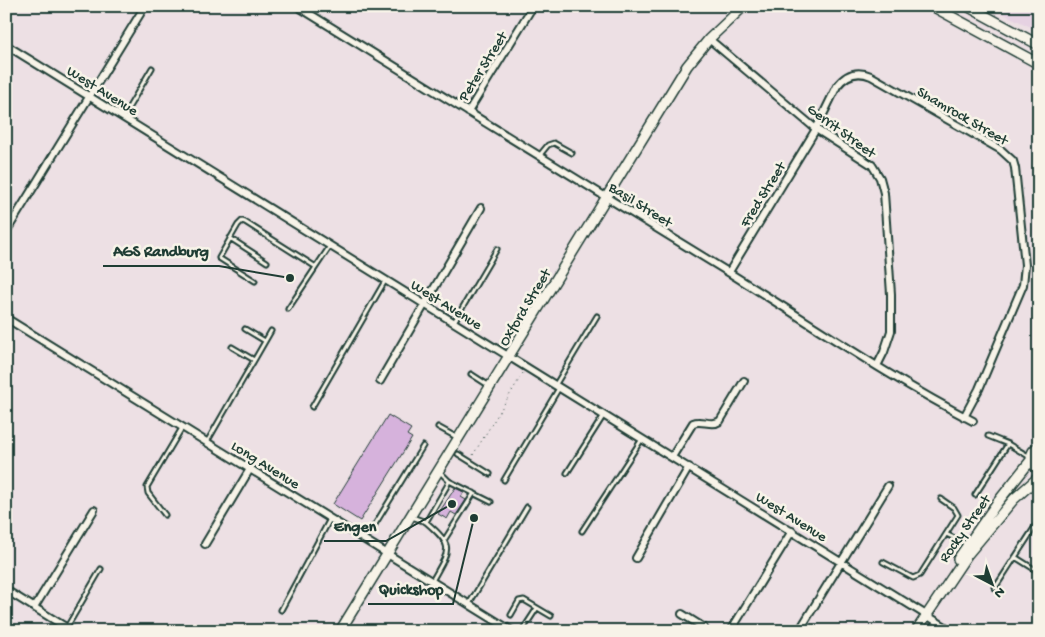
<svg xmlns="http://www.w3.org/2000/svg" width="1045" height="637" font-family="'Gochi Hand',sans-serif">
<rect width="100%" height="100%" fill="#ede0e4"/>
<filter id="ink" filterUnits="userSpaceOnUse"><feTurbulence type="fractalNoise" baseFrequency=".02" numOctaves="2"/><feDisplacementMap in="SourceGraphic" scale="10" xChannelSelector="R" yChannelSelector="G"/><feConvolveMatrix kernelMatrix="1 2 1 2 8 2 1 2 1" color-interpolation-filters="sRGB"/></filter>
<g filter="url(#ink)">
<path fill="#e6d2e2" d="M987 6H1039V31Z"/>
<path fill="#d6b2dc" stroke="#1f3d34" d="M388 415 411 429 407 435 412 438 360 521 333 504Z
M455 488 464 492 461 497 466 500 456 515 451 512 447 519 438 514Z"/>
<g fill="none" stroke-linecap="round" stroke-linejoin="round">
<g stroke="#1f3d34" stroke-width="7">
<path id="lane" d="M123 117 152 68
M539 156 548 145 554 143 572 153
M230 238 267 262
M255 281 219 258 238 225 242 221 245 222 316 267 330 246
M288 309 316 267
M454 322 497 249
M245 329 265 341
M232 347 254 360
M471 374 488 385
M556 384 597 316
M312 407 385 281
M438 427 458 438
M988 436 1008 444 1030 457
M207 442 271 331
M458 454 490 474
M567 473 604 415
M504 480 559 388
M449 481 491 502
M975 495 1008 444
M165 515 148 493 147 487 182 428
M412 517 426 522 447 486 449 481 439 471
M426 522C455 547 450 549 432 581
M374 526 423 446
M582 531 642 439
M946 534 967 544
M445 539 474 493
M1015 557 1039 572
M883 562 913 578 920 575 958 515 954 508 941 499
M995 588 1036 525 1039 527
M469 604 527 507
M281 610 330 519
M511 615 519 601 524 600 551 616
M67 627 101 569
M522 631 537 608"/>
</g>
<g stroke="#1f3d34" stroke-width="10">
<path id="street" d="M297 6C441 95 584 184 728 272 809 322 888 377 973 421
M709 39 816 129 872 165 880 178 884 193 891 294V331L884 352 877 366
M6 45 952 631
M468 112 533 6
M6 232 145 6
M729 272 816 129 837 86C846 74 857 70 871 76L1001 150 1013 161 1015 168 1025 265 1023 285 979 389 964 417
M6 318 512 631
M380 381 481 208
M672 457 693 423C702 419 711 427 720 421L744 381
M205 544 250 469
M636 558 689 467
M6 590 72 631
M34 608 94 510
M682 614 703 627 706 631
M733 627 792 531
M799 631 888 486"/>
</g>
<g stroke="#1f3d34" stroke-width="12">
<path id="secondary" d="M932 6 1039 64
M967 6 1039 45
M1039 446C1029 452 1028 463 1039 469
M958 559 997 503 1031 460
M340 631 687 66 709 39 744 6
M916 631 967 555 1014 499 1039 477"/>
</g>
<path stroke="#1f3d34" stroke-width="1" stroke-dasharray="1 4" stroke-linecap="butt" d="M473 455 523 373"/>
<use href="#lane" stroke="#f7f3e8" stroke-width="3"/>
<use href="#street" stroke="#f7f3e8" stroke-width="6"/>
<use href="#secondary" stroke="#f7f3e8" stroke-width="9"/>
</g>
</g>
<g text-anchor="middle" stroke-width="5" stroke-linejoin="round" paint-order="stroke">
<g font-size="15" fill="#1f3d34" stroke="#f7f3e8">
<text transform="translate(482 66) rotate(-58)" y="5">Peter Street</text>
<text transform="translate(103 90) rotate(32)" y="5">West Avenue</text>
<text transform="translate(963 115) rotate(30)" y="5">Shamrock Street</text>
<text transform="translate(842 130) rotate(36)" y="5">Gerrit Street</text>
<text transform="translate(762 194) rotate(-58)" y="5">Fred Street</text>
<text transform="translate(641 204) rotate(32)" y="5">Basil Street</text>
<text transform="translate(447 304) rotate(32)" y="5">West Avenue</text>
<text transform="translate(524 307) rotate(-59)" y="5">Oxford Street</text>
<text transform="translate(266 464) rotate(32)" y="5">Long Avenue</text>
<text transform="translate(792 516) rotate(32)" y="5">West Avenue</text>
<text transform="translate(964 528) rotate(-55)" y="5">Rocky Street</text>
</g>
</g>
<path fill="none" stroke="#1f3d34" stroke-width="2" d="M290 278L219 266H103M452 504L386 541H324M474 518L453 604H368"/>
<g fill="#1f3d34" stroke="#f7f3e8" stroke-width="2">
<circle cx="290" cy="278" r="5"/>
<circle cx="452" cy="504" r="5"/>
<circle cx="474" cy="518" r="5"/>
</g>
<g font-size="16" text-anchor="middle" font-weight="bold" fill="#1f3d34" stroke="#f7f3e8" stroke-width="5" stroke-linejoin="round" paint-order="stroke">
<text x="161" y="256">AGS Randburg</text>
<text x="355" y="531">Engen</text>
<text x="411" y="594">Quickshop</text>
</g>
<rect width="1045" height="637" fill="none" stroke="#f7f3e8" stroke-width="25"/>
<rect x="12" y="12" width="1020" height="612" fill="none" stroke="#1f3d34" stroke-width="2" filter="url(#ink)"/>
<g transform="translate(992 584) rotate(139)" stroke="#f7f3e8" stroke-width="4" paint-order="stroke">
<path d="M0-4L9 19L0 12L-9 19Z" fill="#1f3d34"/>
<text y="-8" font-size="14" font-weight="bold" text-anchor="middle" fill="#1f3d34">N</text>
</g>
</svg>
